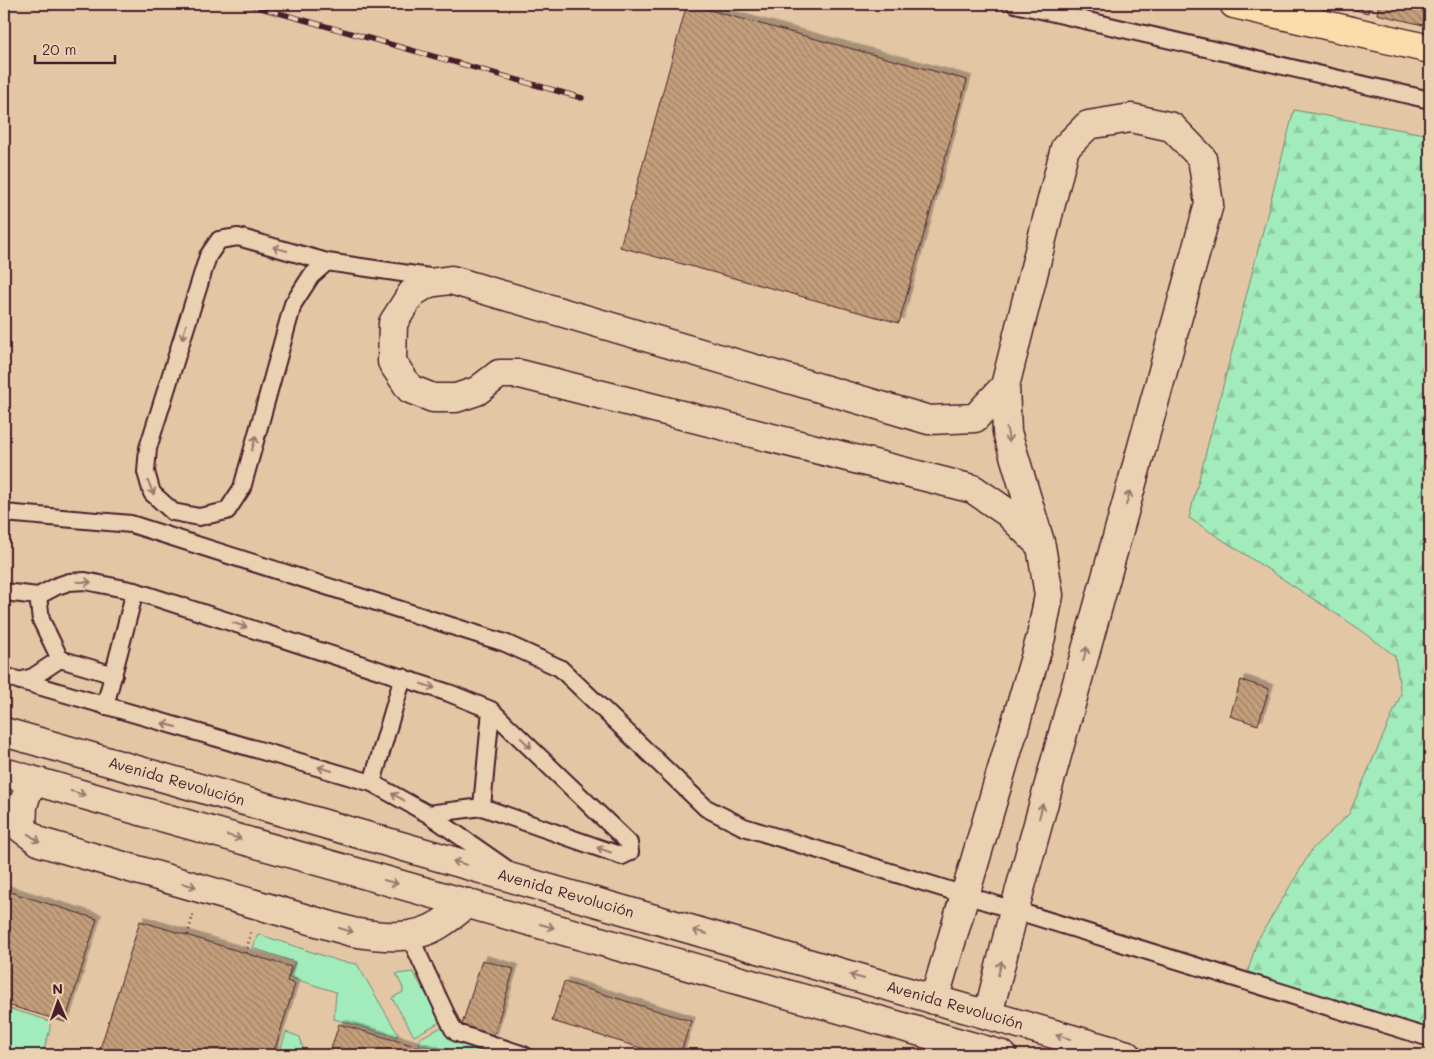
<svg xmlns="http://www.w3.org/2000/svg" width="1434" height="1059" font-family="Mali,sans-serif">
<defs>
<pattern id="forest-firs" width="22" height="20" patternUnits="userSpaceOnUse" patternTransform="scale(1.25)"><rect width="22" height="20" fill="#a2ebba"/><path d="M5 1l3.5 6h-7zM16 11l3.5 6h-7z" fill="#8dc9a0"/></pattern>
<pattern id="building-back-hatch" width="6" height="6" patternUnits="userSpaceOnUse" patternTransform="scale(1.25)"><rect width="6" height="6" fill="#c39f7b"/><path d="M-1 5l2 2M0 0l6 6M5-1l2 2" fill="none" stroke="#a08165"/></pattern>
<filter id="shadow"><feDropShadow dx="4.5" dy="-4.5" stdDeviation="0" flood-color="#0004"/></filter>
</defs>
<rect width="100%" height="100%" fill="#e3c7a5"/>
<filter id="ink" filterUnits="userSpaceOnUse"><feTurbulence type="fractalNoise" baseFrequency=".02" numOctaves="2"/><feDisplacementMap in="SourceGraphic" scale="10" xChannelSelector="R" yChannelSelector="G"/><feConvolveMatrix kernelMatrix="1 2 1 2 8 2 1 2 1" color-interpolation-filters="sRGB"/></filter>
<g filter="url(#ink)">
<path fill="#a2ebba" stroke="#768572" d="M258 934 339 961 357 964 398 1034 397 1037 334 1019 336 992 289 977 295 962 253 948Z
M413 972 442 1021 414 1036 392 998 403 992V988L396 974Z
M4 1007 44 1019 50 1023V1030L42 1055H4Z
M444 1026 479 1046 476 1055H458L419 1044 420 1038Z
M286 1032 300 1037 303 1050 301 1055H279Z"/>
<path fill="url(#forest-firs)" stroke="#768572" d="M1294 110 1430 135V1028L1247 974 1257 941 1313 848 1349 814 1401 695 1395 656 1361 630 1189 518Z"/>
<path fill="url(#building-back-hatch)" stroke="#4a1f2b" filter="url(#shadow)" d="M687 4 967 80 899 323 620 247Z
M1332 4H1370L1368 13Z
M1379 4H1428L1423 25 1377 14Z
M1241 680 1269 689 1258 725 1230 716Z
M4 890 97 919 65 1022 4 1004Z
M140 921 291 967 287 981 295 984 273 1055H122L100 1049Z
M482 960 514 969 493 1038 461 1028Z
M564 982 691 1021 680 1055H664L552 1021Z
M339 1024 446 1055H329Z"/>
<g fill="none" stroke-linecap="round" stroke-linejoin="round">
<g stroke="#4a1f2b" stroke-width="20">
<path id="service" d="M1015 4 1430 100
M327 262 311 276 293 304 242 488 227 511 199 517 173 512 152 493 146 472 148 448 208 256 219 240 238 237 327 262 436 278
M4 513 131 524 505 643 560 668 706 808 744 827 1430 1038
M4 592 38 596 57 586 69 582 85 581 135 591 449 693 491 710 629 843 630 852 622 856 482 807 428 814
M60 659 114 675
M4 676 372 783 428 814 507 869
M20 681 33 677 60 659 41 620 38 596
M105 706 135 591
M372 783 403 677
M482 807 491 710
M409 935 453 1029 457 1033 524 1055"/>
</g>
<g stroke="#4a1f2b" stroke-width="31">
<path id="minor" d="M1005 386 1007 432 1040 542
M4 732 43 743
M4 772 31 780 23 806 22 829 40 842 352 932C381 937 414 941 440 924 450 918 459 910 468 903
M934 1000 1041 637 1049 595 1041 546 1008 513 973 489 520 374H499L477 391 456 398H433L410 389 392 362 393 323 412 293 429 283 451 280 929 420 975 418 1005 386 1065 148 1088 125 1131 118 1172 127 1202 158 1209 204 1014 911 988 1015"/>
</g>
<g stroke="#4a1f2b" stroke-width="31">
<g id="tertiary">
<path id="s1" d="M43 743 1127 1055"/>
<path d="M31 780 1002 1055"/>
</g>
</g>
<g stroke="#4a1f2b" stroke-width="31">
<path id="primary" d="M1234 4 1430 49"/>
</g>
<path stroke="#4a1f2b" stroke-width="3" stroke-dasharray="1 4" stroke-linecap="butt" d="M188 935 193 914
M246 953 251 931"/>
<use href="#service" stroke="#ead1b2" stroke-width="16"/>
<use href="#minor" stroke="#ead1b2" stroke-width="28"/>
<use href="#tertiary" stroke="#ead1b2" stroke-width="28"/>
<use href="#primary" stroke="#faddab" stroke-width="28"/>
<g stroke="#4a1f2b" stroke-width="5.5">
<path id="rail" d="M247 4 582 98"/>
</g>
<use href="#rail" stroke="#ead1b2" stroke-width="4" stroke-dasharray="11" stroke-linecap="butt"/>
</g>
<defs><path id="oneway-shaft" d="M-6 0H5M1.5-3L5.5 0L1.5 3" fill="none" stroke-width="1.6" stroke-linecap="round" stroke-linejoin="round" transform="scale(1.25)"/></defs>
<g stroke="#9a786e">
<use href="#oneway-shaft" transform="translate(280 249) rotate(-165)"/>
<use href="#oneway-shaft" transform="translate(184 332) rotate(107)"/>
<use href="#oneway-shaft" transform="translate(1008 435) rotate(79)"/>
<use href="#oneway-shaft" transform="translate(254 443) rotate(-74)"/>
<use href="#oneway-shaft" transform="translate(151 488) rotate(67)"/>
<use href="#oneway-shaft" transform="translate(1128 498) rotate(-75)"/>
<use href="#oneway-shaft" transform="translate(84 582) rotate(2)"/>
<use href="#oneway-shaft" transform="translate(240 625) rotate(18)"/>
<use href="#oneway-shaft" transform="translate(1085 654) rotate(-75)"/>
<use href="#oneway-shaft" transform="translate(428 686) rotate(18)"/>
<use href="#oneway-shaft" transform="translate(169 725) rotate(-164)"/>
<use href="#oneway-shaft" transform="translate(526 743) rotate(44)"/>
<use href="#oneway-shaft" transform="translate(325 769) rotate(-164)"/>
<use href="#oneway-shaft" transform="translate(78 793) rotate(16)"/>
<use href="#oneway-shaft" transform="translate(398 797) rotate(-151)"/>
<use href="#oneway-shaft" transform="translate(1041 811) rotate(-75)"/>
<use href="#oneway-shaft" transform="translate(234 837) rotate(16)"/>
<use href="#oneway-shaft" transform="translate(34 838) rotate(34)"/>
<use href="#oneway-shaft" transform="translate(604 850) rotate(-161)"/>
<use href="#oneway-shaft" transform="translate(460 863) rotate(-164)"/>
<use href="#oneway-shaft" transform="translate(391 882) rotate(16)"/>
<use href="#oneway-shaft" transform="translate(189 885) rotate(16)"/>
<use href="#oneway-shaft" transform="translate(547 926) rotate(16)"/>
<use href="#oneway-shaft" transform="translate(346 930) rotate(16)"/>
<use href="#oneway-shaft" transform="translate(700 932) rotate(-164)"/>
<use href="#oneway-shaft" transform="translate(1000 968) rotate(-76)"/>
<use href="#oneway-shaft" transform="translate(857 977) rotate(-164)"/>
<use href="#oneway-shaft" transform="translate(1063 1037) rotate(-164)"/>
</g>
</g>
<g text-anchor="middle" stroke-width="4.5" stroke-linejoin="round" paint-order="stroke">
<g font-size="15" fill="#4a1f2b" stroke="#ead1b2">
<text dy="5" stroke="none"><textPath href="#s1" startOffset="139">Avenida Revolución</textPath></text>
<text dy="5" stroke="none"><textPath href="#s1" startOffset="544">Avenida Revolución</textPath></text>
<text dy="5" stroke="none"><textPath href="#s1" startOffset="949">Avenida Revolución</textPath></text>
</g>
</g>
<rect width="1434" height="1059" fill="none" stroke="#ead1b2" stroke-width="20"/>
<rect x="10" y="10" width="1414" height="1039" fill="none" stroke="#4a1f2b" stroke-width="2" filter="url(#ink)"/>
<g transform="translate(58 1002) rotate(358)" stroke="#ead1b2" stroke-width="4" paint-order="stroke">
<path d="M0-4L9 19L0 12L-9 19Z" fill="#4a1f2b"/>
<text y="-8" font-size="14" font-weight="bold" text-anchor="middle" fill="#4a1f2b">N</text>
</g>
<path d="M35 55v8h80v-8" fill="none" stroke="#4a1f2b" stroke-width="2.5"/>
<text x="42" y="55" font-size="15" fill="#4a1f2b" stroke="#ead1b2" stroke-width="4" paint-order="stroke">20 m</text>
</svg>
